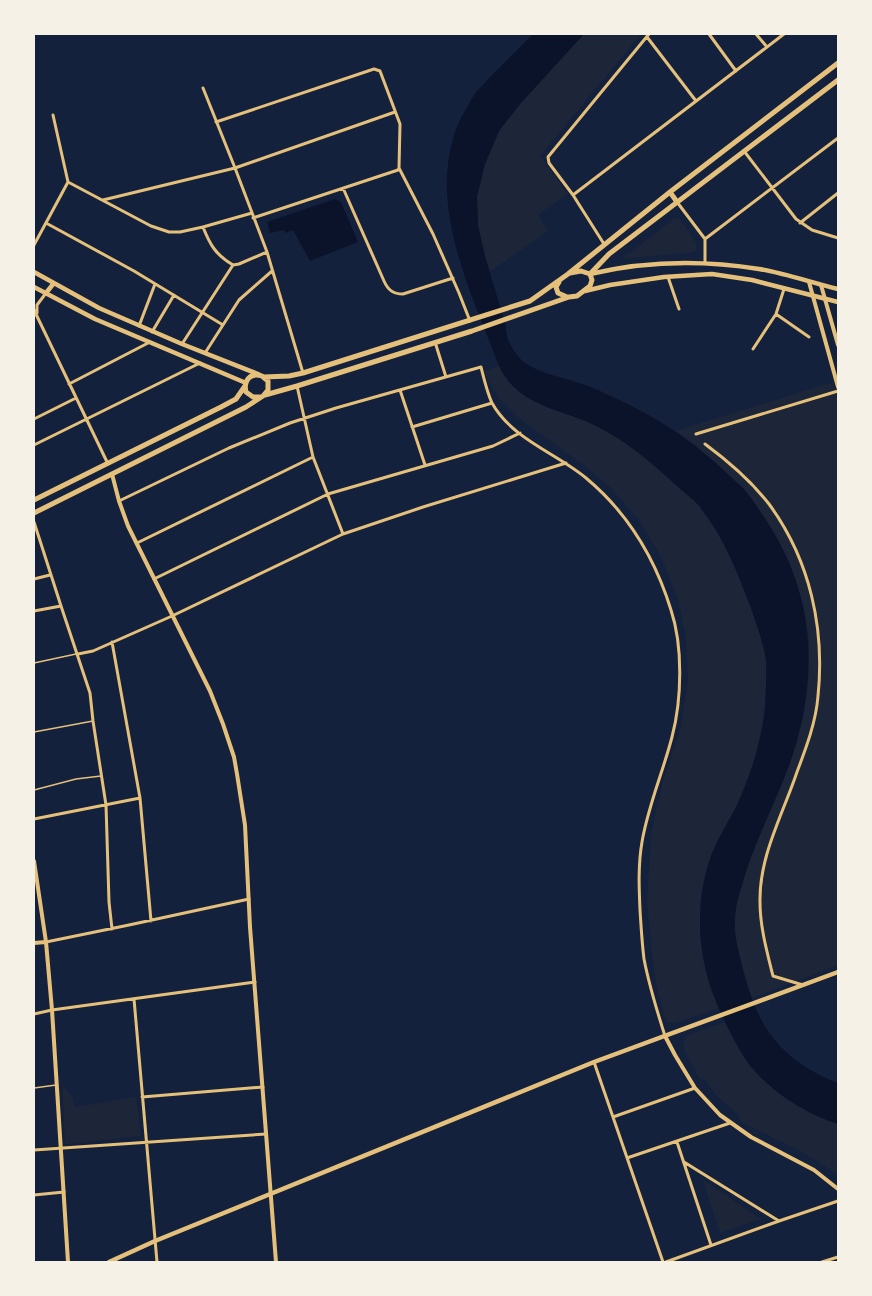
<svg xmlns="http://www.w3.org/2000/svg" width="872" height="1296" font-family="'Source Serif 4',serif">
<rect width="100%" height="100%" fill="#14213d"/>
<path fill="#1d2539" d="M584 34H641L540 156 568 194 538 215 548 231 489 272 478 225 477 197 485 164 499 131 520 104Z
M679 218 696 243C697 248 697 250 693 252L622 259 674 219Z
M499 366C519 407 560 408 596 426 617 435 634 449 651 463 667 477 687 492 701 508 705 512 708 519 712 524 729 550 740 580 751 609 756 624 762 639 765 654 768 668 766 684 765 697 763 735 752 773 736 807 728 823 718 839 711 856 693 901 698 964 719 1008L675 1023 666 1022 657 988 652 954 647 903 651 833 663 782 680 730 688 681 686 638 678 600 661 557 639 520 611 488 585 466 520 419 499 398 489 383 484 371Z
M833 382 838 399V965L752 998 743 969 734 933 736 908 747 866 784 779 796 745 805 710 809 671V640L804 609 790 563 770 527 748 494 694 444 676 431Z
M725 1022C733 1038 742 1056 753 1070 775 1094 807 1114 838 1124V1175L806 1154 741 1122 737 1113 717 1096 706 1081 699 1078 685 1052 683 1045 686 1036Z
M62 1084 72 1096 75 1107 136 1097 141 1136 65 1144Z
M703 1180 761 1219 720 1233Z"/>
<path fill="#0b132b" d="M533 34H584L520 104 499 131 485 164 477 197 478 225 485 256 506 326C505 339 515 355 525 363 539 372 555 376 570 380 582 384 595 388 606 394 654 415 693 440 731 477 736 482 743 487 748 494 753 500 757 507 762 514 782 543 797 575 804 611 815 668 805 728 783 781 769 815 752 849 742 885 740 892 737 900 736 908 733 927 736 942 741 961 755 1023 777 1059 838 1083V1124C807 1114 776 1095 754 1070 744 1059 736 1043 729 1030 724 1020 719 1010 715 999 697 955 695 904 710 859 716 841 727 824 736 807 749 779 760 747 764 716 766 707 765 697 766 687 766 677 767 664 765 654 762 639 756 623 751 608 738 574 725 539 702 510 696 501 686 494 678 487 653 464 628 442 598 427 561 408 519 408 499 366 473 297 431 214 453 139 457 123 466 109 474 95 478 89 484 84 488 79 503 64 518 49 533 34Z
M335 199 341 202 358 242 310 261 293 230 285 233 284 230 270 233 267 222Z"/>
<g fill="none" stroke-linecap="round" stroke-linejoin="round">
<path stroke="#e5c07b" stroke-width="1.5" d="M34 663 76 654
M34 732 93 721
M34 790 76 779 101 776
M34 1088 56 1085"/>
<path stroke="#e5c07b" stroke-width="3" d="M709 34 736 71
M756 34 767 47
M647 37 696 101
M203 88 235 168 267 252 303 373
M53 115 68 182
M216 122 374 69 380 71 400 124 399 168 433 234 459 293 470 321
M744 151 796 219 812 230 838 238
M68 182 151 226 169 232H180L203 227 252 213
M343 188 384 281C388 290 393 294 403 294L453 278
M573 195 784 34
M103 200 235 168 395 112
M677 202 705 239V263
M253 218 398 170 399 168
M46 223 134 271 223 325
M800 223 838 193
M203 227C210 245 216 255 233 265
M705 239 838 138
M604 244 573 195 549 163 548 157 649 34
M34 245 68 182
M233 265 239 264 267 252
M668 277 679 309
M34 310 108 464
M37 313V305L46 293
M776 314 809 337
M139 326 155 284
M152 332 174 295
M435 342 446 377
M182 344 233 265
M753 349 776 314 784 289
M205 353 239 300 272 271
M69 384 150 342
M297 386 313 457 343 534
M400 390 425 465
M34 419 76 398
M412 427 492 403
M696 434 838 391
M705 444C728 461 752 482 769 504 810 560 825 628 818 696 816 722 806 748 797 772 783 814 759 856 760 902 760 927 767 952 773 976L803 985
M34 445 200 363
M119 501 229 448 290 423 336 408 481 367C484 379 487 392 492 403 512 439 556 453 586 478 628 513 655 558 671 610 683 646 682 699 672 737 663 772 648 806 642 842 638 865 639 888 640 910 641 926 642 943 644 959 649 985 657 1011 665 1036
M34 522 61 606 90 693 93 721 106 805 109 902 112 929
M137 543 313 457
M34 579 50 575
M154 579 328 494 493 446 520 433
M34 611 61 606
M112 642 140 798 151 921
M78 654 93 651 172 616 343 534 423 507 566 463
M34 819 140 798
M46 942 129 925 249 899
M134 999 157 1262
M34 1014 52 1010 255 982
M594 1062 663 1262
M142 1097 263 1087
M613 1117 695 1088
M677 1142 711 1245
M34 1150 266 1134
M627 1158 730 1123
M684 1162 779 1221
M34 1195 64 1192
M666 1262 779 1221 838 1201
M822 1262 838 1257"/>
<path stroke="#e5c07b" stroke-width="4" d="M809 282 838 387
M821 285 838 345
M112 474 119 501 128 526 210 691 223 724 234 757 237 774 245 825 250 927 276 1262
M34 861 46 942 52 1010 68 1262
M34 943 46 942
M665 1036 675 1055 695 1088 720 1115 751 1137 814 1170 838 1189"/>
<path stroke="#e5c07b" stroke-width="4.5" d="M34 272 99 308 182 344 258 374
M590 274C645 261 703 260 759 269 785 273 812 283 838 289
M34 287 95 319 246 383
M585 291 610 285 664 277 712 274 752 280 838 302
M46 293 54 283
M109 1262 155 1241 594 1062 838 972"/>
<path stroke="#e5c07b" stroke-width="5" d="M670 192 677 202
M590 274 609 254 838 80
M559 282 556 287 558 293 567 297
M264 377 289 376 303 373 530 301 568 274 670 192 838 63
M265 395 297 386 472 331 569 297 577 296 590 286 592 280 590 274 581 271 570 273
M34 500 221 407 236 399 245 386
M34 513 246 407 263 396 268 390V381L262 376C251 372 243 380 246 392L253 397H261"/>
</g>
<rect width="872" height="1296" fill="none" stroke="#f6f1e7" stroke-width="70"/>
</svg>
